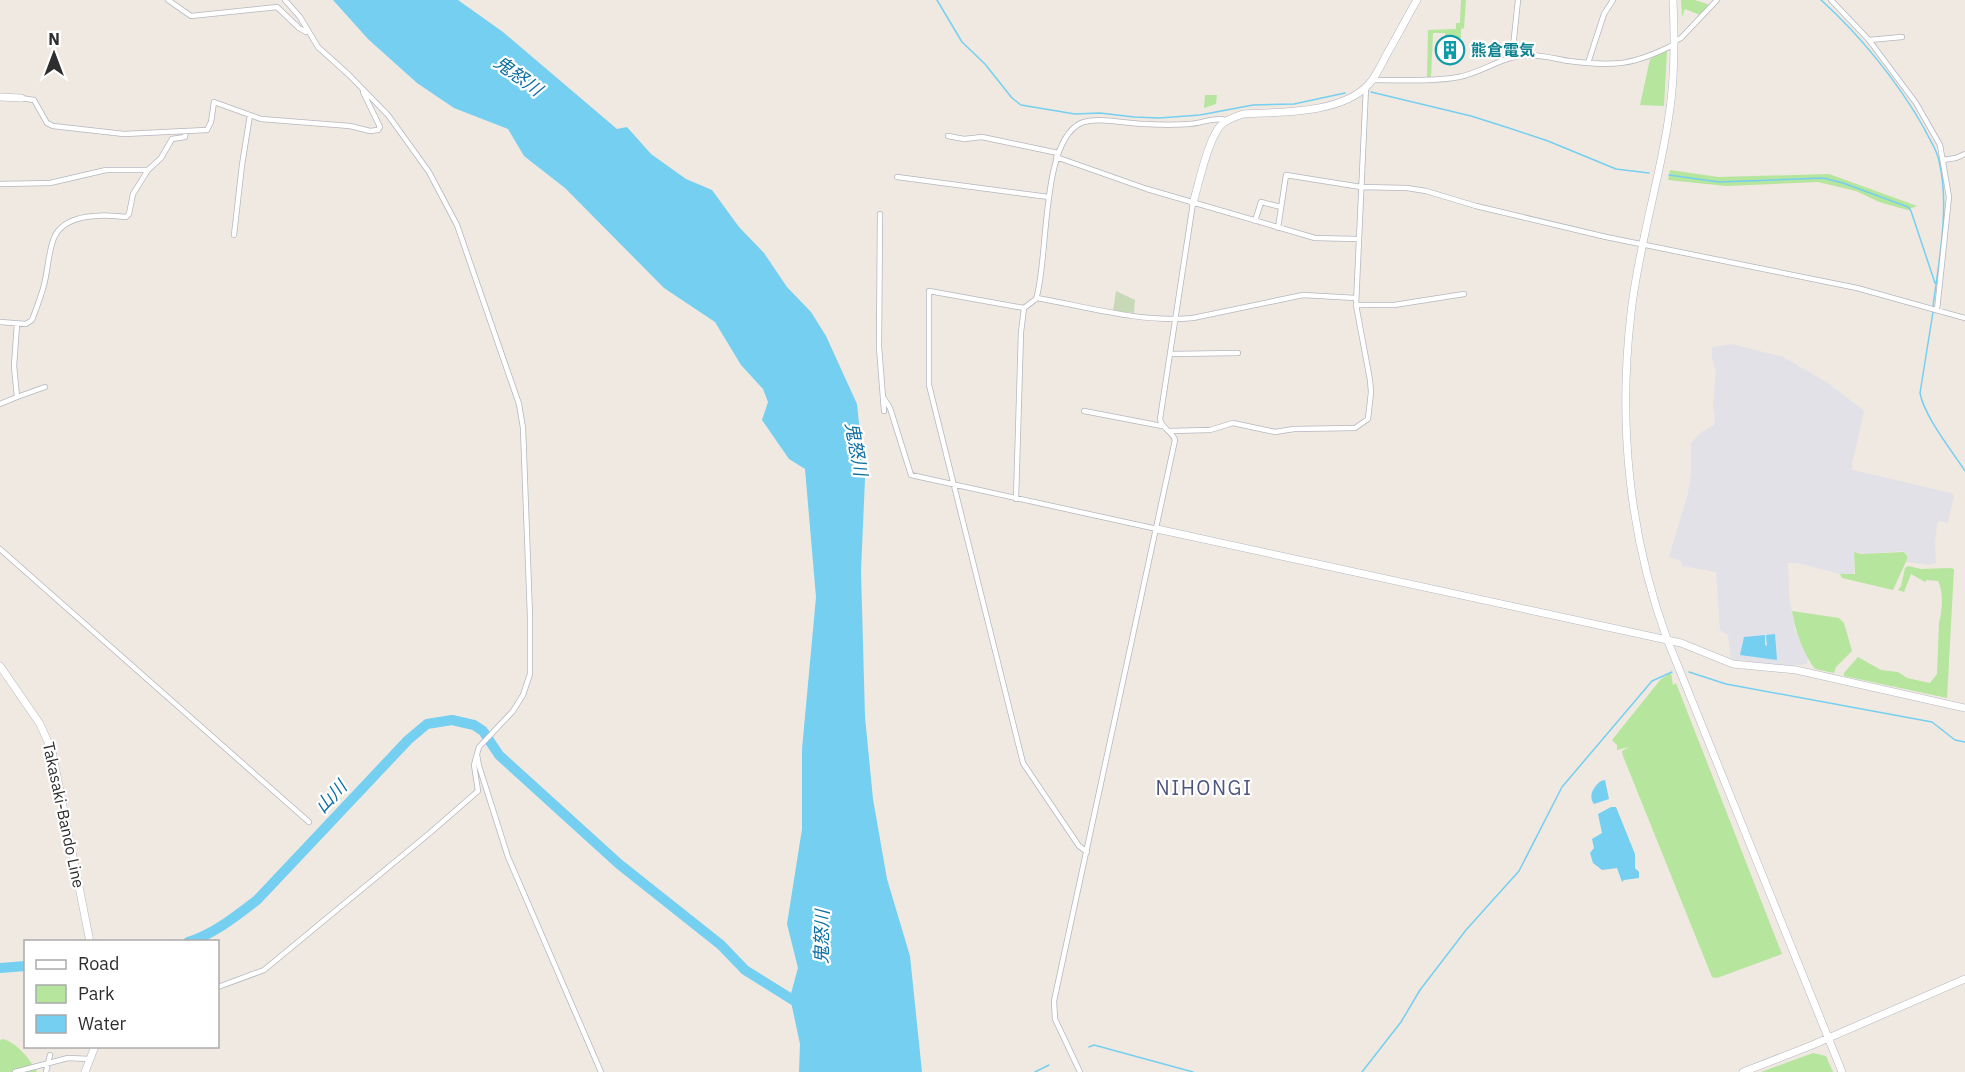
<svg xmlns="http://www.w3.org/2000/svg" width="1965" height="1072" font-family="'IBM Plex Sans','Noto Sans JP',sans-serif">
<rect width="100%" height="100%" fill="#efe9e1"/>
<path fill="#e3e1e8" d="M1732 344 1783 357 1828 383 1862 409 1864 412 1852 464 1853 470 1951 493 1954 496 1948 523 1939 521 1937 525 1935 544 1936 563 1930 565 1906 562 1909 557 1904 551 1866 554 1854 552V574H1840L1798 563H1788L1789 595 1795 630 1808 655 1807 664 1788 666 1731 659 1728 635 1720 630 1716 572 1682 566 1681 561 1669 557 1688 493 1691 473V443L1700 433 1714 425 1715 418 1713 405 1716 372 1712 358V347Z"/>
<path fill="#b6e59e" d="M1461 0H1466L1464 28 1461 29V38H1445V33H1433L1431 77H1427L1428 30 1456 29V23H1460Z
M1681 0H1695L1710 5 1700 15 1685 9 1682 17Z
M1667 51 1664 106 1640 105 1650 59Z
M1205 95H1217L1216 104 1204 108Z
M1670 170 1718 177 1829 174 1917 206 1907 210 1879 202 1856 191 1818 182 1726 186 1668 180Z
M1854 552 1861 554 1904 552 1908 557 1893 590 1842 578 1840 574H1855Z
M1908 566 1921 569 1950 568 1954 569 1947 698 1844 676V673L1858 657 1881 670 1898 672 1907 678 1930 683 1937 674 1939 623C1942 612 1944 592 1938 581L1927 580 1925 582 1911 574 1904 592 1898 590 1901 586 1905 568Z
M1792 611 1839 618 1844 623 1852 651 1836 667 1834 673 1815 669C1803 653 1795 630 1792 611Z
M1671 673 1673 685 1676 683 1782 954 1717 978 1712 977 1623 756 1622 751 1629 747 1617 750V745L1612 740 1661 679Z
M3 1039C16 1042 31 1060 37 1072H0V1040Z
M1813 1053 1826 1056 1833 1072H1761Z"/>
<path fill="#c8d9b8" d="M1116 291 1135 300 1134 313 1113 311Z"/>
<path fill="#75cff0" d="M333 0H458L503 32 617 129 627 127 651 154 686 179 712 190 739 227 764 253 787 287 811 312 826 336 857 404 865 479 861 571 865 717 873 799 887 879 910 956 922 1072H799L800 1044 790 997 798 968 787 924 802 829V749L816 597 805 469 789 459 762 420 768 402 763 389 741 365 715 322 664 288 565 188 524 156 508 129 454 108 417 83 368 39Z
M1775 634 1777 660 1740 655 1744 637 1765 635V645L1767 646 1766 635Z
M1605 780 1609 799 1594 804C1588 796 1593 787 1601 781Z
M1611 807H1616L1635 854V868L1639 872V878L1624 880 1622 882 1617 868 1602 870 1593 863 1590 853 1594 848 1592 839 1602 833 1598 814Z"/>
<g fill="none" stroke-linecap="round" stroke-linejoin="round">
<path stroke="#75cff0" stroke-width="1.5" d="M937 0 962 42 985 64 1012 98 1021 105 1075 114 1100 113 1134 117 1159 118 1200 115 1253 105 1294 104 1345 93
M1821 0C1860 35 1898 82 1924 128 1929 139 1937 149 1939 161 1950 205 1939 261 1933 306
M1371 92 1471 116 1509 128 1548 141 1616 169 1649 173
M1669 175 1719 182 1823 178 1843 183 1908 207 1911 211 1935 283
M1933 312 1920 393C1924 416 1952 451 1965 471
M1689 672 1726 684 1932 722 1955 740 1965 742
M1089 1047 1094 1045 1193 1072
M1035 1072 1049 1065
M1362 1072 1401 1022 1420 990 1466 930 1519 871 1562 787 1652 681 1672 672"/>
<path stroke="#75cff0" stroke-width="10" d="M188 942C214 934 236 916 257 900L408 740 427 724 452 720 474 725 483 731 499 755 619 864 721 945 745 970 801 1005
M0 968 26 966"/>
<g stroke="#b4b7c1" stroke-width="6">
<path id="street" d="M168 0 191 16 277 7 299 28 306 32
M1831 0 1869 40 1916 103 1940 145 1949 197 1937 310
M1869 40 1902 37
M1675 41 1681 38 1717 0
M1512 57 1518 0
M1588 63 1604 14 1613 0
M1372 80C1400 80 1431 82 1459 77 1483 72 1503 56 1528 55 1542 55 1556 59 1569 61 1614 67 1634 65 1675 44
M21 98 34 100 47 123 53 126 124 134 207 130 211 122 214 102 250 115
M948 136 964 139 982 137 1058 153
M1056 157 1147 189 1315 238 1357 239
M1943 160 1956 158 1965 154
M897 177 1049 197
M0 184 50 183 106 170H148
M880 214 879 347 884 411
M1255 221 1261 202 1281 207
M1278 228 1286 175 1361 187 1407 188 1426 191 1476 206 1606 237 1857 288 1965 318
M234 235 242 165 250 115 261 119 350 126 370 131 378 130 380 127 363 92
M1037 298C1088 307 1141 323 1193 318L1303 295 1356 298
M1356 305H1394L1464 294
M0 322 26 324 32 320C36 309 41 297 44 285 48 270 48 253 54 238 64 213 104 214 126 217L129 214 133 194 148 170 161 158 172 139 185 137 186 131
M1171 354 1238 353
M17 397 45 387
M883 397 890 408 911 475 1157 529
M0 404 17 397 14 366 17 324
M1084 411 1162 426
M1169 431 1210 430 1233 423 1275 432 1294 429 1355 428 1368 419 1371 392 1370 380 1356 305 1366 87
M1016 499 1021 332 1024 308
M0 549 309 822
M477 755 479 766 508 857 601 1072
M1087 852 1079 846 1023 763 929 385V291L1024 308 1036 299C1049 260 1040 142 1081 123 1097 116 1127 124 1145 124 1160 125 1175 125 1190 124 1202 123 1215 117 1226 120
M218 987 264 970 431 832 478 791 474 765 479 747 513 711 523 695 530 674V616L523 428 519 404 457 225 429 172 388 115 349 75 318 47 300 17 285 0
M15 1072 68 1058 90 1059
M46 1072 50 1055
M1080 1072 1055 1019 1054 1001 1175 440C1172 431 1162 429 1160 419L1193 203"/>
</g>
<g stroke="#b4b7c1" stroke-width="8">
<path id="secondary" d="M1673 0C1675 41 1675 82 1668 122 1658 186 1638 249 1631 313 1618 423 1629 535 1667 639L1842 1072
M0 97 21 98
M1193 203C1199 183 1208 139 1221 125 1227 119 1235 117 1243 114 1280 112 1342 114 1369 84 1377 75 1382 63 1388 52 1398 35 1407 17 1417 0
M1157 529 1681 643 1733 664 1796 670 1965 708
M0 666 40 724 52 751 90 942
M85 1072 95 1046
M1743 1072 1810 1046 1965 979"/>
</g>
<use href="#street" stroke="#fff" stroke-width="4.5"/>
<use href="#secondary" stroke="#fff" stroke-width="7"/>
</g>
<defs>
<g id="building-ring" transform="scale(1.5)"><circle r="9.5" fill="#fff" stroke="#0f9aa8" stroke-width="1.5"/><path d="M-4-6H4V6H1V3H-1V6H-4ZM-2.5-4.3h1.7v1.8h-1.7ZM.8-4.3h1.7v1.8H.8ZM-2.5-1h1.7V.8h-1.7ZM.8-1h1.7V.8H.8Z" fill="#0f9aa8"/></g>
</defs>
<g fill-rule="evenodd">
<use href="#building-ring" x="1450" y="50"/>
</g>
<g text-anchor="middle" stroke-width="4.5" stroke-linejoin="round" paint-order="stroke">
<g font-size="16" font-weight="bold" fill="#0d838f" stroke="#fff" text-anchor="start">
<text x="1471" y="56">熊倉電気</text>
</g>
<g font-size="16" fill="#2e2e2e" stroke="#fff">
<text transform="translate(64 815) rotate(78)" y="6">Takasaki-Bando Line</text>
</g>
<g font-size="18" font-style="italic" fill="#0d6fa3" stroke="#fff">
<text transform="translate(518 76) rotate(36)" y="6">鬼怒川</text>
<text transform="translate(856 449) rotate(80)" y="6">鬼怒川</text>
<text transform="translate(331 797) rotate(-47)" y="6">山川</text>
<text transform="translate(822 937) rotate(-89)" y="6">鬼怒川</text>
</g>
<g font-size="20" letter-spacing="1.5" fill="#4d5680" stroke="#fff">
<text x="1204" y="795">NIHONGI</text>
</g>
</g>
<rect x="24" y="940" width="195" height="108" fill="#ffffff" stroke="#ababab" stroke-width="1.5"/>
<rect x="36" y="960" width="30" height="9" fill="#ffffff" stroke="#ababab" stroke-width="1.5"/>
<text x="78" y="970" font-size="18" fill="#2e2e2e">Road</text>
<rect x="36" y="985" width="30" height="18" fill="#b6e59e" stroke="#ababab" stroke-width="1.5"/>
<text x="78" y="1000" font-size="18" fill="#2e2e2e">Park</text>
<rect x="36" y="1015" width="30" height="18" fill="#75cff0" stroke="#ababab" stroke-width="1.5"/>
<text x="78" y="1030" font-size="18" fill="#2e2e2e">Water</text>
<g transform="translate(54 54)" stroke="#ffffff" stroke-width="4.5" paint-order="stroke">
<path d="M0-4.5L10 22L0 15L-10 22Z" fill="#2e2e2e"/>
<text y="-9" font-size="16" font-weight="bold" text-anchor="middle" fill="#2e2e2e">N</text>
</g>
</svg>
